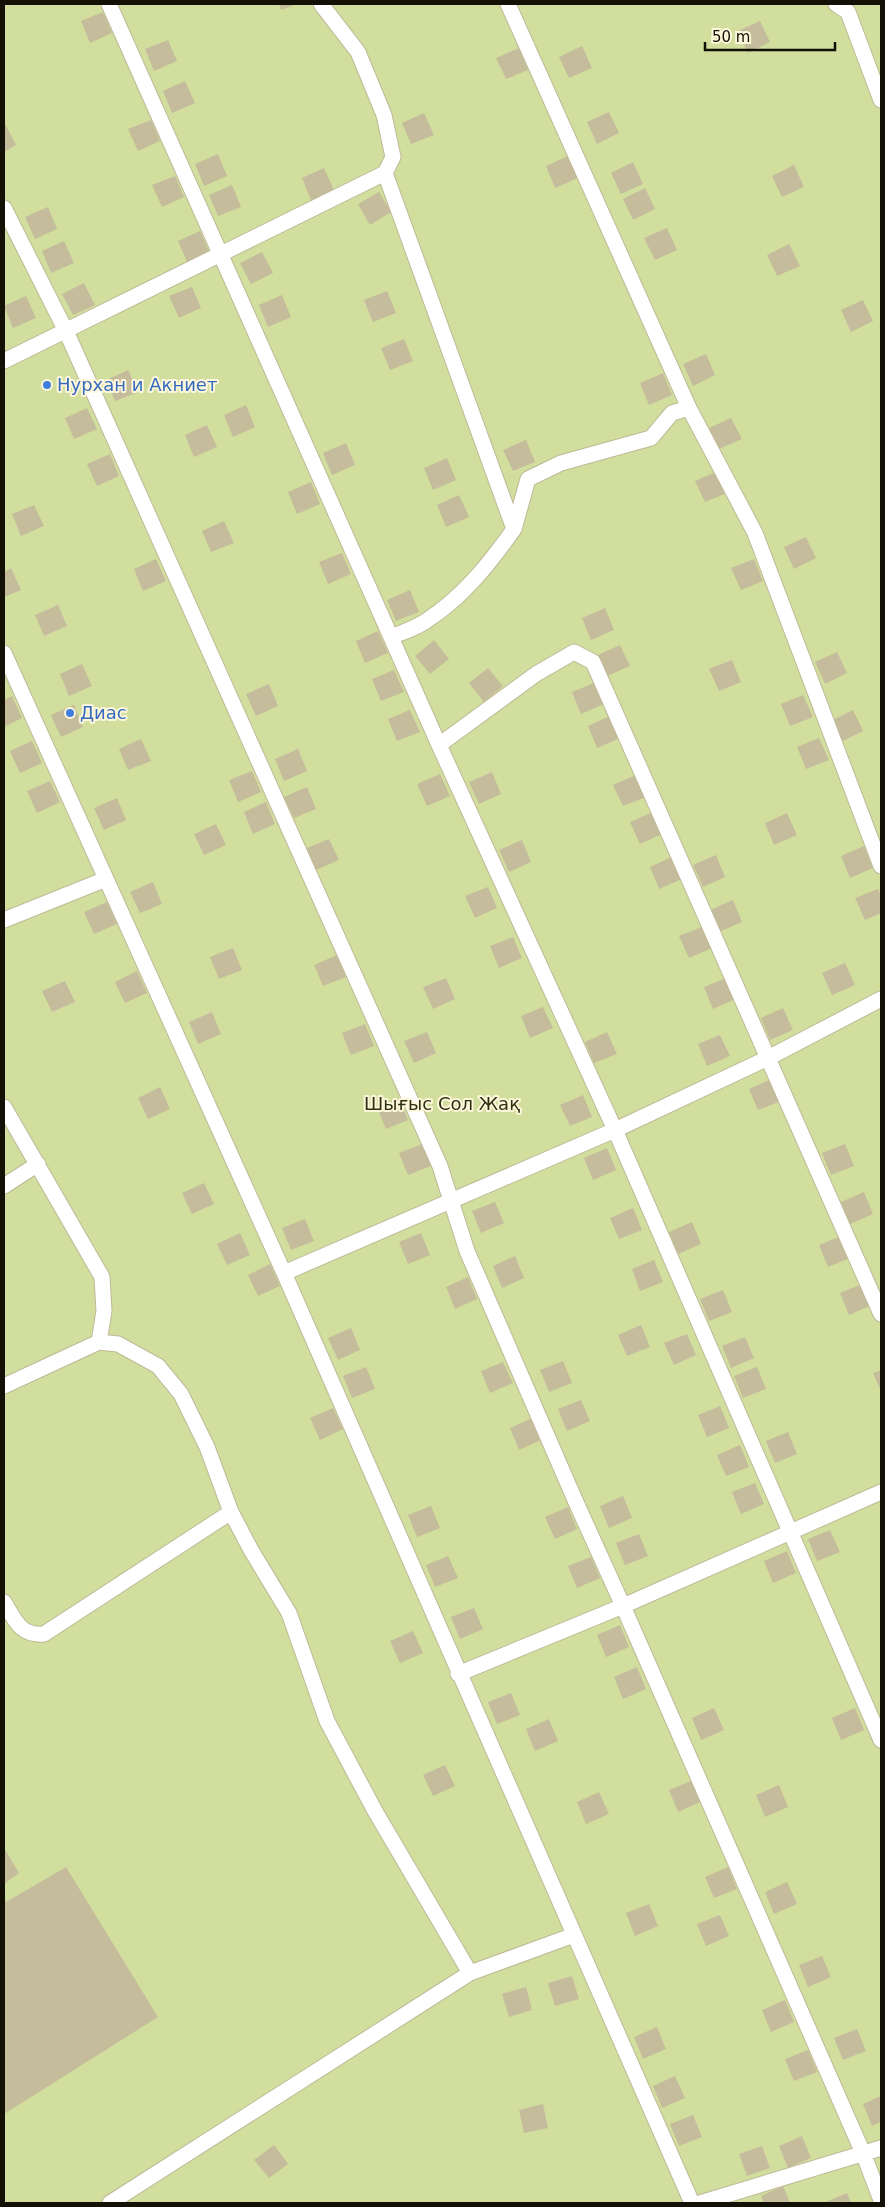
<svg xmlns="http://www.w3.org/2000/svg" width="885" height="2207" font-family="'DejaVu Sans',sans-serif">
<rect width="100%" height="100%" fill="#fef7db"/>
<path fill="#d1de9d" d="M4 4H881V2203H4Z"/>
<path fill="#c5bc9c" d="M279 4H297L281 10Z
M103 12 112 33 90 43 81 21Z
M760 21 770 42 748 53 738 31Z
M168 40 177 61 154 71 145 49Z
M582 46 592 68 569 78 559 57Z
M519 48 528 70 506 79 496 58Z
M185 81 195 103 172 113 163 91Z
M609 112 619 133 597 144 587 122Z
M424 113 434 135 411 144 402 123Z
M151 120 160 141 138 151 128 129Z
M4 122 16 145 4 152Z
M218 154 227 176 204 186 195 164Z
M568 156 578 178 555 188 546 166Z
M633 162 643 184 621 194 611 173Z
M794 165 804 187 782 197 772 176Z
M324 168 334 190 311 200 302 178Z
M175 176 184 197 162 207 152 185Z
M232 185 241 207 218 216 209 195Z
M645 188 655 209 633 220 623 199Z
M379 192 391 212 370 225 358 204Z
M48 207 57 229 35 239 25 217Z
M667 228 677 250 655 260 644 238Z
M200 231 210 253 187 262 178 241Z
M64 241 74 263 51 273 42 251Z
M789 244 800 266 777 276 767 255Z
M262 252 273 273 251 284 240 263Z
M84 283 95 305 73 315 62 294Z
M192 287 201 308 179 318 169 296Z
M387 291 396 313 373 322 364 300Z
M282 295 291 317 268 327 259 305Z
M26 296 36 318 13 328 4 306Z
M863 300 873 321 851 332 841 310Z
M404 339 413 361 390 370 381 348Z
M706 354 715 375 693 386 683 364Z
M128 370 138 392 115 401 106 380Z
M663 373 672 395 649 405 640 383Z
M246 405 255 427 233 437 224 415Z
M87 408 97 429 74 439 65 418Z
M731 418 742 439 719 449 709 428Z
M207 425 217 447 194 457 185 435Z
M526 440 535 462 513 471 503 450Z
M346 443 355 465 332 475 323 453Z
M110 454 119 476 97 486 87 464Z
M447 458 456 480 433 490 424 468Z
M718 471 727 493 705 502 695 481Z
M311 482 320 504 297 514 288 492Z
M459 495 469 517 446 527 437 505Z
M34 505 44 526 21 536 12 514Z
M224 521 234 543 211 552 202 531Z
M806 537 816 558 794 569 784 547Z
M342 553 351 574 328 584 319 562Z
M156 559 166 581 143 591 134 569Z
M754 559 763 581 741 590 731 568Z
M11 568 21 590 4 597V572Z
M410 590 419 612 396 621 387 600Z
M58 605 67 626 44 636 35 615Z
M605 608 614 630 591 640 582 618Z
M378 631 388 653 365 663 356 641Z
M434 640 449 659 430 674 415 656Z
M620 645 630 666 607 676 598 655Z
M837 652 847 673 825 684 815 662Z
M732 660 741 682 719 691 709 669Z
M82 664 92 686 69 696 60 674Z
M488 668 503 686 484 702 469 683Z
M394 670 404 692 381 701 372 679Z
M594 683 604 704 581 714 572 692Z
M269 684 278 706 256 716 246 694Z
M803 695 813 717 790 726 781 704Z
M12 696 22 718 4 727V700Z
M74 705 83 727 61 737 51 715Z
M410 710 420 732 397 741 388 719Z
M853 710 863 731 841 742 831 721Z
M610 716 620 738 597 748 588 726Z
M819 738 829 760 806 769 797 747Z
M141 739 151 761 128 770 119 749Z
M32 741 42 763 20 773 10 751Z
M298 749 307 771 284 781 275 759Z
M252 771 261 792 238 802 229 780Z
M492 772 501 794 479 804 469 782Z
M440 774 450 796 427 806 417 784Z
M636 775 646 797 623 806 613 785Z
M50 781 60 802 37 813 27 791Z
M307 787 316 809 294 818 284 797Z
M117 798 126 820 104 830 94 808Z
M266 802 275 824 253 834 244 812Z
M653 812 662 834 640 844 630 822Z
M787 813 797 835 774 845 765 823Z
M216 824 226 845 204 855 194 834Z
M329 839 339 860 316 870 307 848Z
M522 840 531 862 509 872 499 850Z
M864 846 873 868 850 878 841 856Z
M716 855 725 877 703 887 693 865Z
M672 857 682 879 659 889 650 867Z
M153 882 162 904 140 913 130 892Z
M488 887 497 908 475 918 465 896Z
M878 889 881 896V913L865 920 855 898Z
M733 900 742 922 719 932 710 910Z
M107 902 117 924 94 934 84 912Z
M702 927 712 948 689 958 679 936Z
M513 937 522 958 499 968 490 946Z
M233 948 242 970 219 979 210 957Z
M337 955 346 977 323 986 314 965Z
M845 963 855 985 832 995 822 973Z
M137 971 147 993 125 1003 115 982Z
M446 978 455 999 433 1009 423 987Z
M726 978 736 999 713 1009 704 987Z
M65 981 75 1002 52 1012 42 991Z
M543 1007 553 1028 530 1038 521 1016Z
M783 1008 793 1030 770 1040 761 1018Z
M212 1012 221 1034 198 1044 189 1022Z
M365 1024 374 1046 351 1055 342 1033Z
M427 1032 436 1053 414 1063 404 1041Z
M607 1032 617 1054 594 1063 585 1042Z
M720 1035 730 1056 707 1066 698 1044Z
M772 1079 781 1101 758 1110 749 1089Z
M160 1087 170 1109 148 1119 138 1098Z
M583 1095 592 1117 570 1126 560 1105Z
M399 1098 408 1120 386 1129 377 1107Z
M422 1144 431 1166 408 1175 399 1153Z
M845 1144 854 1166 831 1175 822 1153Z
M607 1148 616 1170 593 1180 584 1158Z
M204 1183 214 1204 192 1214 182 1193Z
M864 1192 873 1214 850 1224 841 1202Z
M495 1202 504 1223 481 1233 472 1211Z
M633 1208 642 1230 619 1239 610 1218Z
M305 1219 314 1241 291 1250 282 1228Z
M692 1222 701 1244 678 1254 669 1232Z
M240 1233 250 1255 227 1265 217 1244Z
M421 1233 430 1255 408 1264 399 1242Z
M841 1236 850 1258 828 1267 819 1245Z
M515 1256 524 1278 502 1288 493 1266Z
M654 1260 663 1282 640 1291 632 1269Z
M270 1264 280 1286 258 1296 248 1275Z
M468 1277 477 1299 455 1309 446 1287Z
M862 1284 872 1305 849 1315 840 1293Z
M723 1290 732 1312 709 1321 700 1299Z
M641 1325 650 1347 627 1356 618 1335Z
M351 1328 360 1350 338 1360 328 1338Z
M687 1334 696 1355 674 1365 664 1343Z
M745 1337 754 1358 731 1368 722 1346Z
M563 1361 572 1383 549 1392 540 1370Z
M503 1362 513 1383 490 1393 481 1371Z
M366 1367 375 1389 352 1398 343 1376Z
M757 1367 766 1389 743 1398 734 1376Z
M881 1370V1391L873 1373Z
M581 1400 590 1421 567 1431 558 1409Z
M720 1406 729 1428 707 1437 698 1415Z
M333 1408 343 1429 320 1440 310 1418Z
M532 1418 541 1440 519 1450 510 1428Z
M788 1432 797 1454 775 1463 766 1441Z
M740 1445 749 1467 726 1476 717 1455Z
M755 1483 764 1504 741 1514 732 1492Z
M623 1496 632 1518 609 1528 600 1506Z
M431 1506 440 1528 417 1537 408 1515Z
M568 1507 577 1529 555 1539 545 1517Z
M830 1530 840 1552 817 1561 808 1539Z
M639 1534 648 1556 625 1565 616 1543Z
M787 1551 796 1573 773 1583 764 1561Z
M448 1556 458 1578 435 1587 426 1565Z
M591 1557 600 1578 577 1588 568 1566Z
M474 1608 483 1629 460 1639 451 1617Z
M620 1625 629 1647 606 1657 597 1635Z
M413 1631 423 1653 400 1663 390 1641Z
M637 1667 646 1689 623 1699 614 1677Z
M511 1693 520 1715 497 1724 488 1702Z
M714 1708 724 1730 701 1740 692 1718Z
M855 1708 864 1730 841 1740 832 1718Z
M549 1719 558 1741 535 1751 526 1729Z
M445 1765 455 1786 433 1796 423 1775Z
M691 1781 700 1802 678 1812 669 1790Z
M779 1785 788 1807 765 1817 756 1795Z
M599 1792 609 1814 586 1824 577 1802Z
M4 1848 19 1873 4 1884Z
M66 1867 158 2017 4 2114V1899L6 1902Z
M728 1867 737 1889 714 1898 705 1877Z
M787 1882 797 1904 774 1914 765 1892Z
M649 1904 658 1926 635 1936 626 1913Z
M720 1915 729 1936 706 1946 697 1924Z
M822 1956 831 1977 808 1987 799 1965Z
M572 1976 579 1999 555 2006 548 1983Z
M526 1987 532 2010 509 2017 502 1994Z
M785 2000 794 2022 771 2032 762 2010Z
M657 2027 666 2049 643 2059 634 2037Z
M857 2029 866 2051 843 2060 834 2038Z
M808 2050 817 2072 794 2081 785 2059Z
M675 2076 685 2098 662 2108 653 2086Z
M881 2096V2122L872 2126 863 2104Z
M543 2104 548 2128 524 2133 519 2110Z
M693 2115 702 2137 679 2146 670 2124Z
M802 2136 811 2158 788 2168 779 2146Z
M274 2145 288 2164 269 2178 254 2160Z
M762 2146 770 2168 747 2176 739 2154Z
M783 2186 790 2203H764L761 2196Z
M847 2193 851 2203H823Z"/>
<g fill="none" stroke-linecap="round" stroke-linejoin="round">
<g stroke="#c1b898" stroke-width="17">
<path id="minor" d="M109 4 439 745 615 1130 881 1740
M321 4 358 52 384 115 393 157 385 173 514 529C489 564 463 597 426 621 416 628 403 632 391 637
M508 4 689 408 755 533 881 866
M836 4 848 12 881 100
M4 208 66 331 440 1166 467 1251 575 1500 623 1606 863 2153 881 2200
M4 361 385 173
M514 529 528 479 561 463 651 438 672 413 689 408
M4 653 284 1273 692 2203
M439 745 536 674 574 652 593 662 881 1314
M4 920 106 879
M4 1107 102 1277 104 1311 99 1342 4 1386
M4 1186 38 1164
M284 1273 615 1130 768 1058 881 999
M99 1342 118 1344 158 1366 181 1394 207 1447 231 1512 251 1550 289 1613 327 1721 375 1811 470 1973
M4 1602C15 1620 20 1636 44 1634L231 1512
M458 1674 623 1606 881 1492
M110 2203 470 1973 574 1935
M700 2203 881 2148"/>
</g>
<use href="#minor" stroke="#fff" stroke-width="15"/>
</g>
<g fill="#3f7fe0" stroke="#fef7db" stroke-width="2">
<circle cx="47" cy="385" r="5"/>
<circle cx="70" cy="713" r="5"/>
</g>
<g text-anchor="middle" stroke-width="4" stroke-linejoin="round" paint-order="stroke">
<g font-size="18" fill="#366cbe" stroke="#fef7db" text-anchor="start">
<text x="57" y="391">Нурхан и Акниет</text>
<text x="80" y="719">Диас</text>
</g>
<g font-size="18" fill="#2c3113" stroke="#fef7db">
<text x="442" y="1110">Шығыс Сол Жақ</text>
</g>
</g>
<rect width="885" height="2207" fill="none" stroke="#131005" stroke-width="10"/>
<path d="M705 42v8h130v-8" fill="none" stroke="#131005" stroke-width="2.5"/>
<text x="712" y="42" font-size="15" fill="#131005" stroke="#fef7db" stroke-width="4" paint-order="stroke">50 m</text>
</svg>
